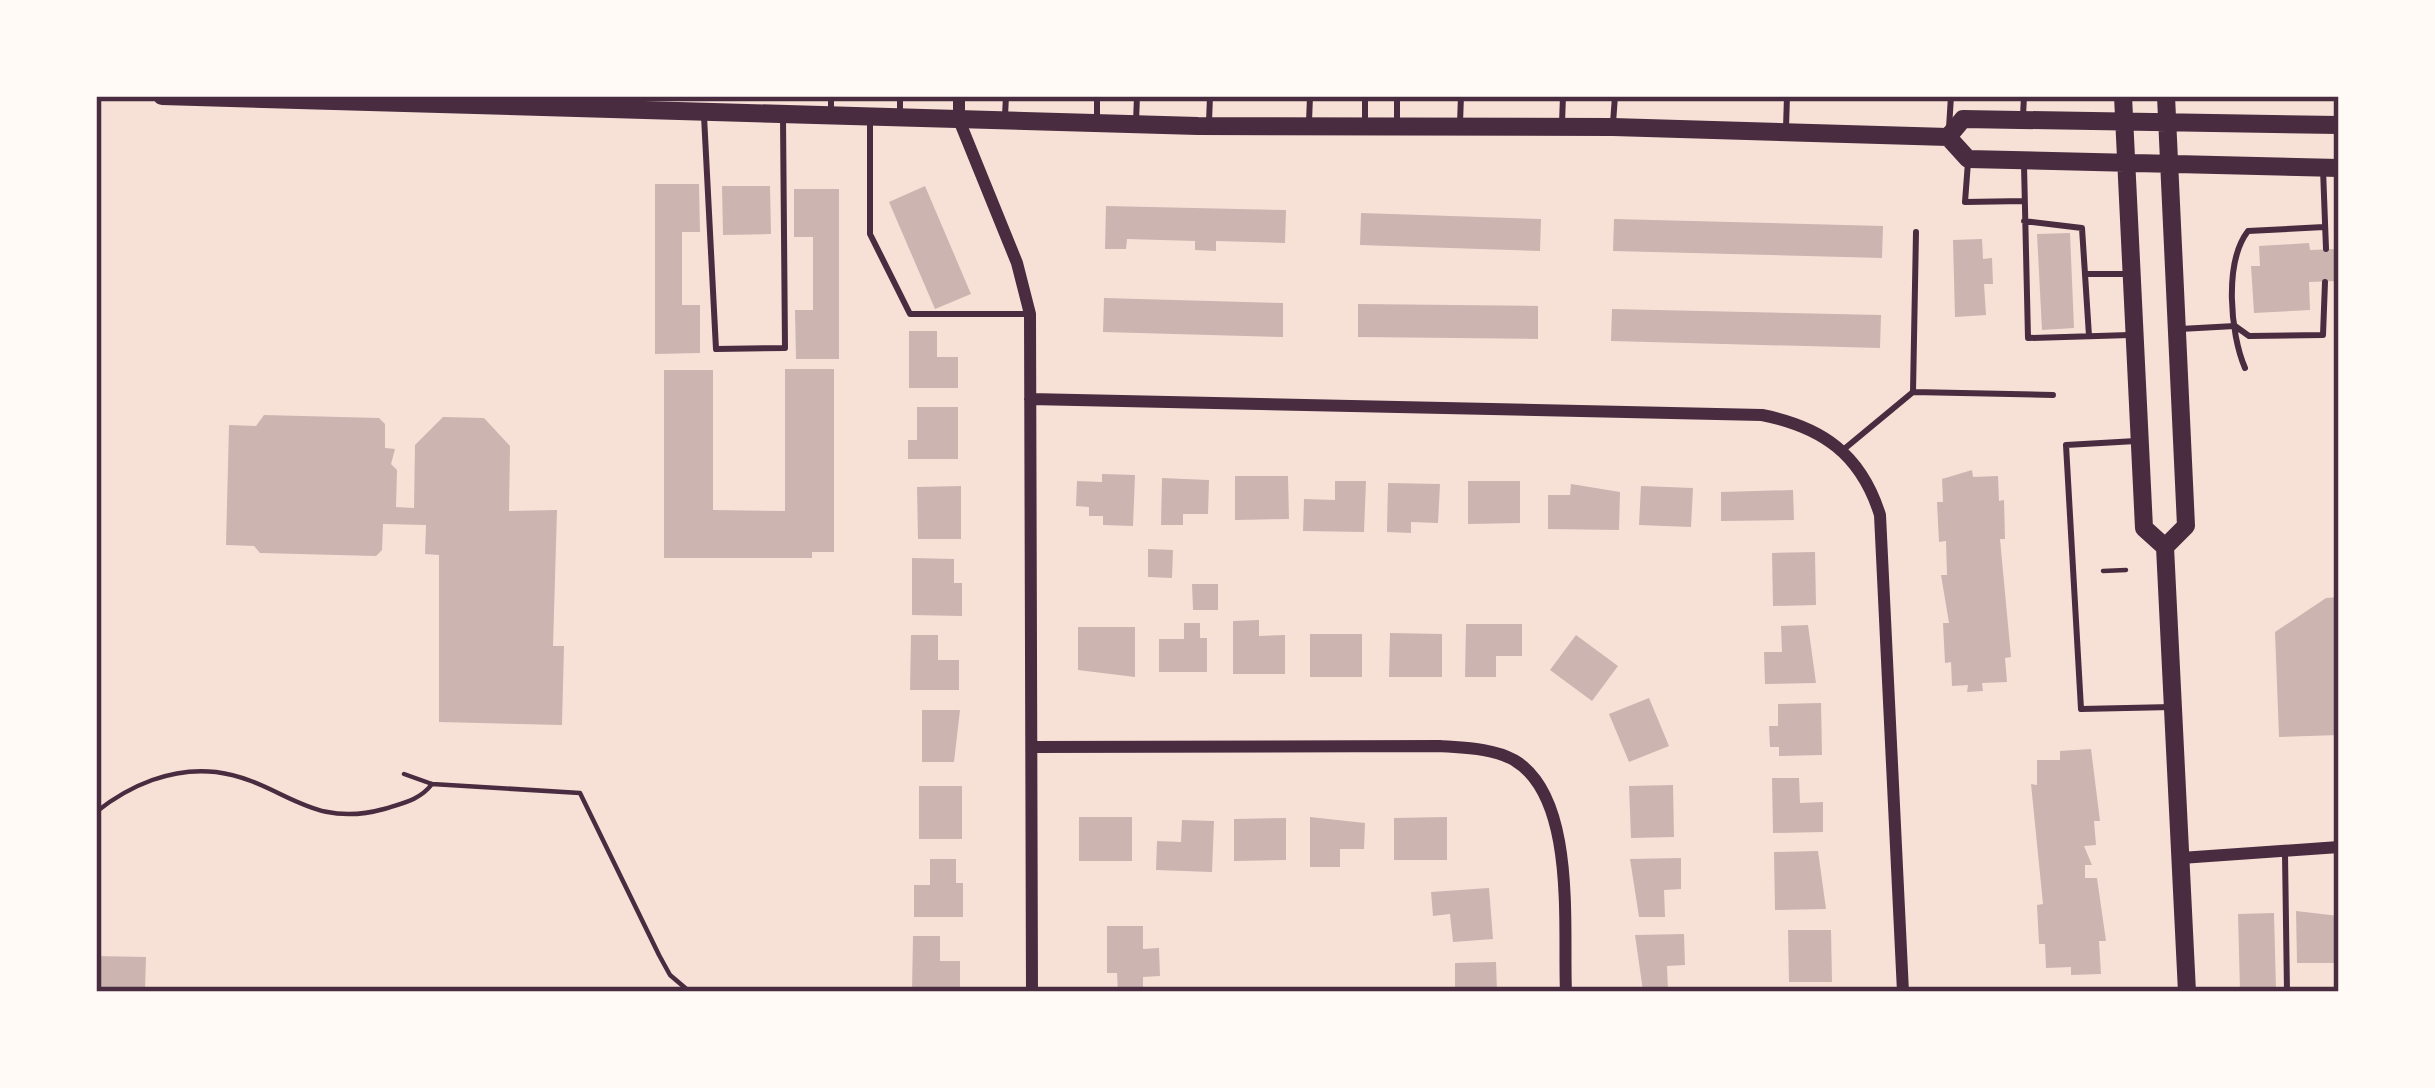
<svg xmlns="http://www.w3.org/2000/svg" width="2435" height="1088" font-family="Barlow,sans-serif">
<rect width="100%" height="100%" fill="#f7e1d7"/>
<path fill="#ccb4b1" d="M655 184H699L700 232H682V305H700V353L655 354Z
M722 186H770L771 234 723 235Z
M925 186 971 294 935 309 889 202Z
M794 189H839V359H796L795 310H813V237H794Z
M1106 206 1286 210 1285 243 1216 241V251L1195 250V241L1127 239 1126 249H1105Z
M1361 213 1541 219 1540 251 1360 245Z
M1614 219 1883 226 1882 258 1613 251Z
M2070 233 2074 328 2042 330 2037 234Z
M1982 239 1983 259 1992 258 1993 284H1984L1986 315 1955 317 1953 240Z
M2309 243 2310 250 2335 249 2337 281 2309 282 2310 310 2254 313 2251 266H2260L2259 246Z
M1104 298 1283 303V337L1103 332Z
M1358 304 1538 306V339L1358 337Z
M1612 309 1881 315 1880 348 1611 341Z
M909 331H937V357H958V388H909Z
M785 369H834V552H812V558H664V370H713V510L785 511Z
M917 407H958V459H908V440H917Z
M264 415 379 418 385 424V448L395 449 391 464 397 470 396 507 414 508 415 445 443 417 484 418 510 446 509 511 557 510 553 646H564L562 725 439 722V555L425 554 426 525 383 524 382 550 376 556 260 553 254 546 226 545 229 425 256 426Z
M1972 470 1973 477 1998 476 1999 501 2004 500 2005 539H2000L2011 657 2005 658 2007 682 1982 683 1983 691 1967 692 1968 685 1952 686 1951 662 1945 663 1943 623H1949L1941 575H1947L1946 541 1939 542 1937 502H1943L1942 479Z
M1102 474 1135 475 1133 526 1103 525V516H1089V507L1076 506 1077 481 1102 482Z
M1235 476H1288L1289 519 1235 520Z
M1162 478 1209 480 1208 514H1183V525H1161Z
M1335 481H1366L1364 532 1303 531 1304 499 1335 500Z
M1468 481H1520V523L1468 524Z
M1388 483 1440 484 1438 523 1411 522V533L1387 532Z
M1571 484 1620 492 1619 530 1548 529V495H1570Z
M961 486V539H918L917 487Z
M1641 486 1693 488 1691 527 1639 525Z
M1793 490 1794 520 1721 521V492Z
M1148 549 1173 550 1172 578 1148 577Z
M1815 552 1816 605 1773 606 1772 553Z
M912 558 954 559V583H962V616L912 615Z
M1192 584H1218V610H1193Z
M2339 597V735L2279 737 2275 632 2326 598Z
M1259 620V636L1285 635V674H1233V621Z
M1184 623H1200V638H1207V672H1159V639H1184Z
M1466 624H1522V656H1496V677H1465Z
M1808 625 1816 683 1765 684 1764 652H1782L1781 626Z
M1078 627H1135V677L1078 670Z
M1390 633 1442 634V677H1389Z
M1310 634H1362V677H1310Z
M911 635H938V660H959V690H910Z
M1576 635 1618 666 1592 701 1550 670Z
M1649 698 1669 746 1629 762 1609 714Z
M1821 703 1822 755 1779 756V747H1770L1769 726H1778V704Z
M922 710H960L954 762H922Z
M2091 749 2100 821H2094L2096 845 2084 846 2092 865H2085V878H2097L2106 941H2099L2101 974 2071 975V967L2046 968 2045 944H2039L2037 905 2043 904 2031 784 2037 785V760H2060V751Z
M1772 778H1799L1800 803 1823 802V832L1773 833Z
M1673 785 1674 837 1631 838 1629 786Z
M919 786H962V839H919Z
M1079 817H1132V861H1079Z
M1310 817 1365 823 1364 849H1340V867H1310Z
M1447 817V860H1394V818Z
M1286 818V860L1234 861V819Z
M1182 820 1214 821 1212 872 1156 870 1157 841 1181 842Z
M1818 851 1826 909 1775 910 1774 852Z
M1681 858V889L1664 890 1665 917H1639L1630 859Z
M930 859H956V883H963V917H914V885H930Z
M1489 888 1493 939 1453 942 1450 914 1433 916 1431 892Z
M2296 911 2339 916V963H2297Z
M2274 913 2276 990 2240 991 2238 914Z
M1107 926H1143V949L1159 948 1160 976 1143 977V992H1118L1117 973H1107Z
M1788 930H1831L1832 982H1789Z
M1684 934 1685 965 1667 966 1668 990 1643 991 1635 935Z
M913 936H940V961H960V991H912Z
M96 956 146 957 145 990 96 989Z
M1496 962 1497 992H1455V963Z"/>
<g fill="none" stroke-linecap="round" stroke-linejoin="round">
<path stroke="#4a2c40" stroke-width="4.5" d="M2103 571 2126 570
M404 774 432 784 580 793 659 955 670 975 690 992
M96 812C130 785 172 767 216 772 283 781 308 830 384 809 403 803 420 800 432 784"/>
<path stroke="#4a2c40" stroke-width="6" d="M1097 96V120
M831 112V96
M704 116 716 349 785 348 783 118
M900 116V96
M1005 116 1006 96
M2023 116 2024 96
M870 121V234L910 314H1030
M1136 122 1137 96
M1209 122 1210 96
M1309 122 1310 96
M1365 122V96
M1397 122V96
M1460 123 1461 96
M1562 123 1563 96
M1613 123 1615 96
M1786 128 1787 96
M1949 128 1951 96
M1968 162 1965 202 2024 201
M2024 165 2028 338 2130 335
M2323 169 2326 249
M2024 221 2082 228 2089 336
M2085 274H2130
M2180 329 2235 326 2249 336 2323 335 2325 282
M2245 368C2230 333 2224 262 2248 231L2324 227
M1913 392 2053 395
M2136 441 2066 445 2081 709 2172 707
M1843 450 1913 392 1916 232
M2285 854 2287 992"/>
<path stroke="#4a2c40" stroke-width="12" d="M959 96V120L1017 263 1030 314 1032 992
M1030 399 1762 415C1822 427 1861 454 1880 515L1903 992
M1032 747 1440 746C1465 748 1492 748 1514 760 1577 797 1563 928 1566 992
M2181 858 2339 847"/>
<path stroke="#4a2c40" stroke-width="18" d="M162 96 1198 126 1613 127 1948 137 1968 159 2339 168
M2123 96 2144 528 2165 547 2187 992
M1948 137 1963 119 2339 125
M2165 547 2186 526 2166 96"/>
</g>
<rect width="2435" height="1088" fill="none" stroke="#fffaf5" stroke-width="198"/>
<rect x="99" y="99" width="2237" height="890" fill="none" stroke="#4a2c40" stroke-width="4.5"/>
</svg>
